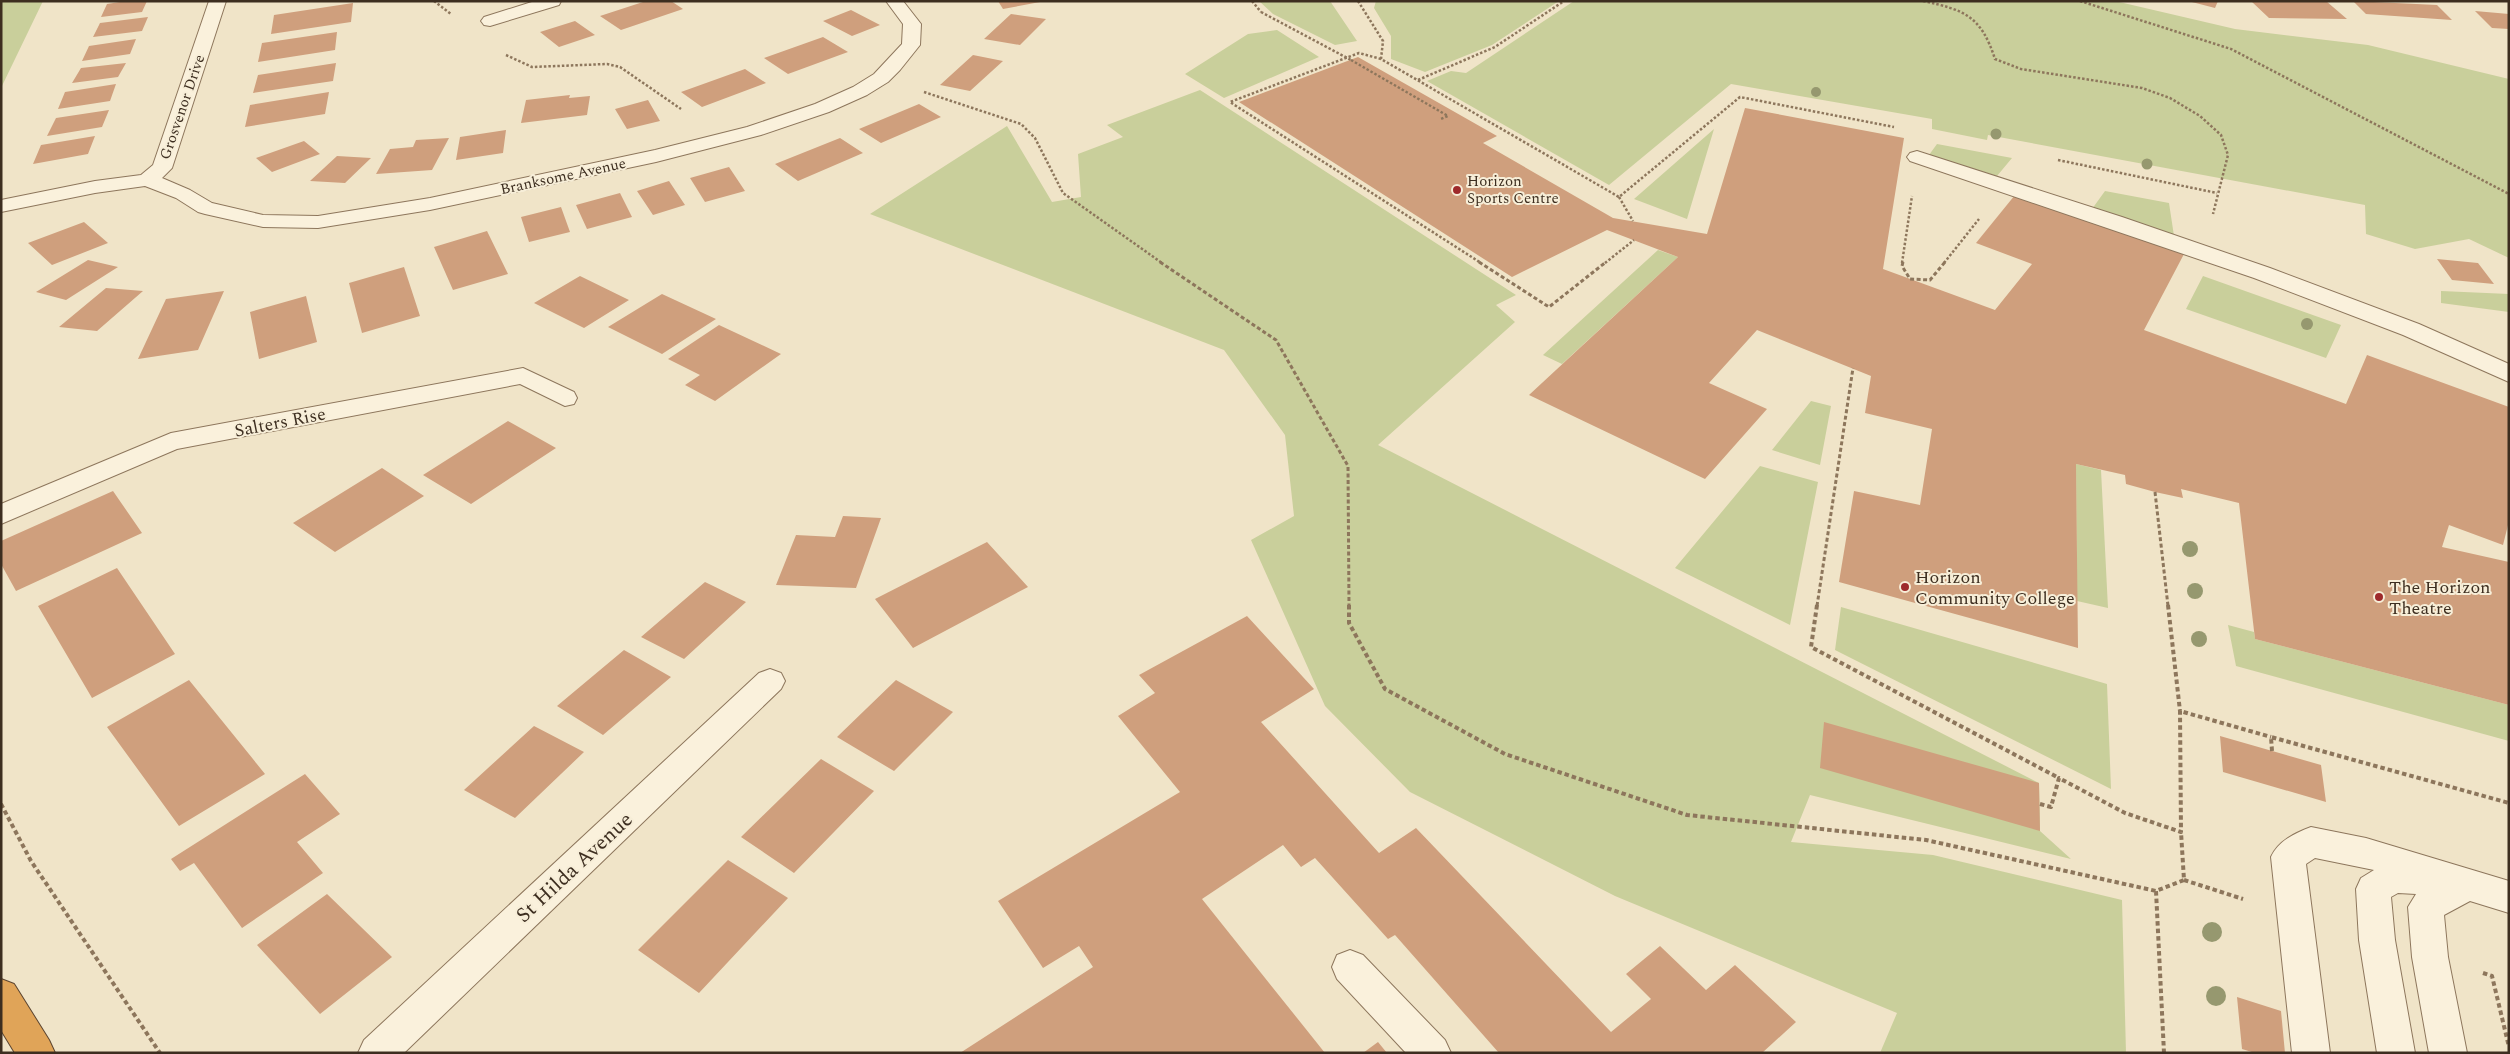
<svg xmlns="http://www.w3.org/2000/svg" width="2510" height="1054" font-family="Spectral,serif">
<rect width="100%" height="100%" fill="#f0e4c8"/>
<path fill="#c9cf9b" d="M1 1H43L1 88Z
M1259 1H1330L1357 41 1335 45 1273 14Z
M1376 1H1559L1492 45 1425 72 1391 59V36L1374 8Z
M1574 1H2115L2235 29 2368 45 2509 79V258L2469 239 2415 249 2366 234 2365 205 1988 135 1987 140 1932 129V119L1731 84 1609 185 1427 81 1451 71 1466 73Z
M1277 30 1319 57 1224 98 1185 74 1248 34Z
M1200 90 1516 295 1496 305 1515 322 1378 445 2039 783 2040 831 2071 859 1810 795 1791 842 1933 855 2122 900 2126 1053H1880L1897 1013 1615 896 1410 792 1325 706 1251 540 1294 516 1285 435 1224 350 870 214 1007 126 1052 202 1081 197 1078 154 1123 137 1107 125Z
M1714 129 1687 219 1634 199Z
M1937 144 2012 158 1997 176 1929 155Z
M2105 191 2169 203 2174 236 2092 209Z
M1658 250 1678 257 1562 364 1543 355Z
M2203 276 2341 325 2326 358 2186 309Z
M2441 291 2509 294V312L2441 303Z
M1811 401 1831 406 1820 465 1772 450Z
M2076 464 2101 470 2108 608 2077 601Z
M1760 466 1818 482 1790 625 1675 568Z
M1841 607 2107 684 2111 789 1835 650Z
M2228 625 2254 632 2255 639 2509 705V741L2236 666Z"/>
<path fill="#cf9f7d" d="M126 1H147L142 12 101 17 107 4Z
M646 1H671L683 9 621 30 600 16Z
M998 1H1040V2L1003 9Z
M2188 1H2218L2215 8Z
M2251 1H2326L2347 19 2269 18Z
M2353 1 2437 5 2452 20 2366 14Z
M353 3 351 22 271 34 274 15Z
M851 10 880 25 852 36 823 21Z
M2475 11 2509 14V29L2492 28Z
M1011 14 1046 19 1020 45 984 39Z
M148 17 142 31 93 37 100 23Z
M575 21 595 35 559 47 540 32Z
M337 32 335 50 258 62 262 43Z
M823 37 848 52 788 74 764 58Z
M136 39 130 54 82 61 89 46Z
M973 55 1003 61 970 91 940 85Z
M1358 57 1497 136 1483 143 1613 218 1707 234 1745 108 1904 138 1883 269 1995 310 2032 264 1976 243 2015 195 2184 254 2144 330 2346 404 2367 355 2509 407V521L2503 545 2449 525 2442 547 2509 562V705L2255 639 2239 503 2181 489 2183 498 2155 492 2126 484 2125 475 2076 464 2078 648 1839 582 1854 491 1920 505 1932 429 1865 413 1871 376 1757 330 1709 383 1767 409 1705 479 1529 395 1678 257 1607 230 1512 277 1239 102Z
M126 63 118 77 72 83 81 68Z
M336 63 333 81 253 93 258 75Z
M745 69 766 83 702 107 681 92Z
M116 84 110 101 58 109 65 92Z
M329 92 325 114 245 127 250 105Z
M570 95 569 98 590 96 587 115 521 123 526 100Z
M648 100 660 121 627 129 615 109Z
M919 104 941 117 881 143 859 129Z
M109 110 102 127 47 136 56 118Z
M506 130 503 153 456 160 460 137Z
M95 136 88 154 33 164 41 145Z
M449 138 432 170 376 174 390 149 413 147 416 140Z
M840 138 863 153 798 181 775 164Z
M304 141 320 154 272 172 256 158Z
M337 156 371 158 345 183 310 181Z
M729 167 745 191 705 202 690 178Z
M669 181 685 205 653 215 637 191Z
M620 193 632 217 587 229 576 205Z
M561 207 570 232 529 242 521 217Z
M84 222 108 243 52 265 28 243Z
M487 231 508 274 453 290 434 247Z
M2437 259 2478 263 2494 284 2452 280Z
M88 260 118 267 66 300 36 292Z
M404 267 420 316 362 333 349 283Z
M580 276 629 300 584 328 534 303Z
M106 288 143 291 97 331 59 327Z
M224 291 198 350 138 359 166 299Z
M662 294 716 319 662 354 608 327Z
M306 296 317 342 259 359 250 312Z
M719 325 781 354 715 401 685 385 700 375 668 359Z
M508 421 556 448 471 504 423 475Z
M382 468 424 496 335 552 293 523Z
M113 491 142 533 16 591 1 564V541Z
M843 516 881 518 856 588 776 585 796 535 835 537Z
M987 542 1028 587 913 648 875 599Z
M117 568 175 654 92 698 38 606Z
M705 582 746 602 684 659 641 637Z
M1247 616 1314 689 1261 722 1379 853 1416 828 1611 1032 1651 999 1626 974 1660 946 1706 990 1735 965 1796 1022 1762 1053H1499L1395 935 1388 939 1315 858 1301 867 1283 845 1202 899 1325 1053H960L1093 967 1079 946 1043 968 998 901 1180 792 1118 716 1155 693 1139 675Z
M624 650 671 677 603 735 557 706Z
M189 680 265 774 179 826 107 727Z
M896 680 953 712 894 771 837 737Z
M1824 722 2039 783 2040 831 1820 768Z
M534 726 584 752 515 818 464 790Z
M2220 736 2321 765 2326 802 2223 772Z
M821 759 874 791 794 873 741 837Z
M305 774 340 814 297 842 323 873 242 928 194 863 180 871 171 859Z
M728 860 788 898 699 993 638 950Z
M327 894 392 957 320 1014 257 945Z
M2237 997 2281 1011 2285 1053H2255L2242 1049Z
M1378 1042 1387 1053H1363Z"/>
<g fill="none" stroke-linecap="round" stroke-linejoin="round">
<g stroke="#8d765c" stroke-width="2">
<path id="minor" d="M209 1H226L172 168 162 178 190 190 212 203 263 215 318 216 430 198 655 150 747 127 815 104 853 87 874 74 902 44 903 24 886 1H903L921 24 920 45 900 70 888 82 867 95 829 112 761 135 656 162 430 210 318 228 263 227 205 214 198 212 176 198 145 186 95 193 1 212V200L95 181 141 175 153 165Z
M535 1H561L559 5 490 26 484 25 481 21 484 17Z
M1917 151 2122 217 2270 268 2419 324 2509 364V382L2403 335 2254 278 1910 161 1907 157 1910 153Z
M523 368 574 392 577 398 574 404 565 406 520 384 177 449 1 524V504L171 433Z
M770 669 781 673 785 681 781 689 404 1053H358L364 1040 759 673Z
M2311 827 2366 838 2509 881V913L2470 901 2444 915 2448 957 2467 1053H2429L2412 957 2408 907 2416 894 2398 893 2391 897 2395 940 2415 1053H2377L2359 940 2356 889 2361 878 2374 870 2315 858 2306 864 2330 1053H2292L2271 857C2278 841 2295 833 2311 827Z
M1350 950 1363 955 1445 1040 1451 1053H1406L1337 979 1332 967 1337 955Z"/>
</g>
<g stroke="#5b4430" stroke-width="2">
<path id="highway" d="M1 979 14 984 49 1040 55 1053H15L1 1030Z"/>
</g>
<path stroke="#8d765c" stroke-width="2.5" stroke-dasharray="2.5 2" stroke-linecap="butt" d="M434 1 451 14
M1252 1 1261 12
M1358 1 1383 41 1381 59 1619 197 1740 97 1894 127
M1923 1C1965 10 1981 16 1995 59L2021 69 2142 88 2170 98 2200 116 2221 135 2228 155 2213 214
M2080 1 2231 49 2509 194
M506 55 532 67 607 64 620 67 681 109
M1381 59 1359 53 1230 102 1481 263
M1351 60 1448 116 1441 119
M1418 80 1495 47 1564 1
M924 92 1021 124 1035 138 1063 193 1162 263
M2058 160 2217 193
M1619 197 1633 221
M1605 263 1634 240
M1902 263 1912 196
M1944 263 1979 219"/>
<path stroke="#8d765c" stroke-width="3" stroke-dasharray="4 2.5" stroke-linecap="butt" d="M1160 262 1276 340 1348 466 1349 606
M1479 262 1549 307 1606 262
M1903 262 1902 266 1910 279 1930 280 1945 262
M2155 492 2168 606
M1817 606 1853 368"/>
<path stroke="#8d765c" stroke-width="4" stroke-dasharray="4.5 3" stroke-linecap="butt" d="M1349 605V623L1385 689 1505 754 1687 815 1926 840 2156 891
M1817 605 1811 647 2059 778
M2168 605 2180 711
M2272 751 2271 737 2509 803
M1 804 31 861 160 1053
M2040 804 2051 807 2059 778 2125 813 2181 832 2180 711 2271 737
M2184 880 2243 899
M2483 973 2492 976 2509 1047
M2164 1053 2156 891 2184 880 2181 832"/>
<use href="#minor" fill="#faf1dc" fill-rule="evenodd"/>
<use href="#highway" fill="#e0a458" fill-rule="evenodd"/>
<path stroke="#8d765c" stroke-width="2.5" stroke-dasharray="2.5 2" stroke-linecap="butt" d="M1261 12 1351 60"/>
</g>
<g fill="#96986f">
<circle cx="1816" cy="92" r="5"/>
<circle cx="1996" cy="134" r="5.5"/>
<circle cx="2147" cy="164" r="5.5"/>
<circle cx="2307" cy="324" r="6"/>
<circle cx="2190" cy="549" r="8"/>
<circle cx="2195" cy="591" r="8"/>
<circle cx="2199" cy="639" r="8"/>
<circle cx="2212" cy="932" r="10"/>
<circle cx="2216" cy="996" r="10"/>
</g>
<g fill="#9e2a2b" stroke="#f7eed8" stroke-width="2">
<circle cx="1457" cy="190" r="5"/>
<circle cx="1905" cy="587" r="5"/>
<circle cx="2379" cy="597" r="5"/>
</g>
<g text-anchor="middle" stroke-width="4" stroke-linejoin="round" paint-order="stroke">
<g font-size="15" fill="#3d2e20" stroke="#f7eed8">
<text transform="translate(182 107) rotate(-71)" y="5">Grosvenor Drive</text>
<text transform="translate(563 176) rotate(-12)" y="5">Branksome Avenue</text>
</g>
<g font-size="15" fill="#3d2e20" stroke="#f7eed8" text-anchor="start">
<text x="1467" y="186">Horizon<tspan x="1467" dy="17">Sports Centre</tspan></text>
</g>
<g font-size="18" fill="#3d2e20" stroke="#f7eed8">
<text transform="translate(280 422) rotate(-11)" y="6">Salters Rise</text>
</g>
<g font-size="18" fill="#3d2e20" stroke="#f7eed8" text-anchor="start">
<text x="1915" y="583">Horizon<tspan x="1915" dy="21">Community College</tspan></text>
<text x="2389" y="593">The Horizon<tspan x="2389" dy="21">Theatre</tspan></text>
</g>
<g font-size="21" fill="#3d2e20" stroke="#f7eed8">
<text transform="translate(574 867) rotate(-43)" y="7">St Hilda Avenue</text>
</g>
</g>
<rect width="2510" height="1054" fill="none" stroke="#3d2e20" stroke-width="5"/>
</svg>
